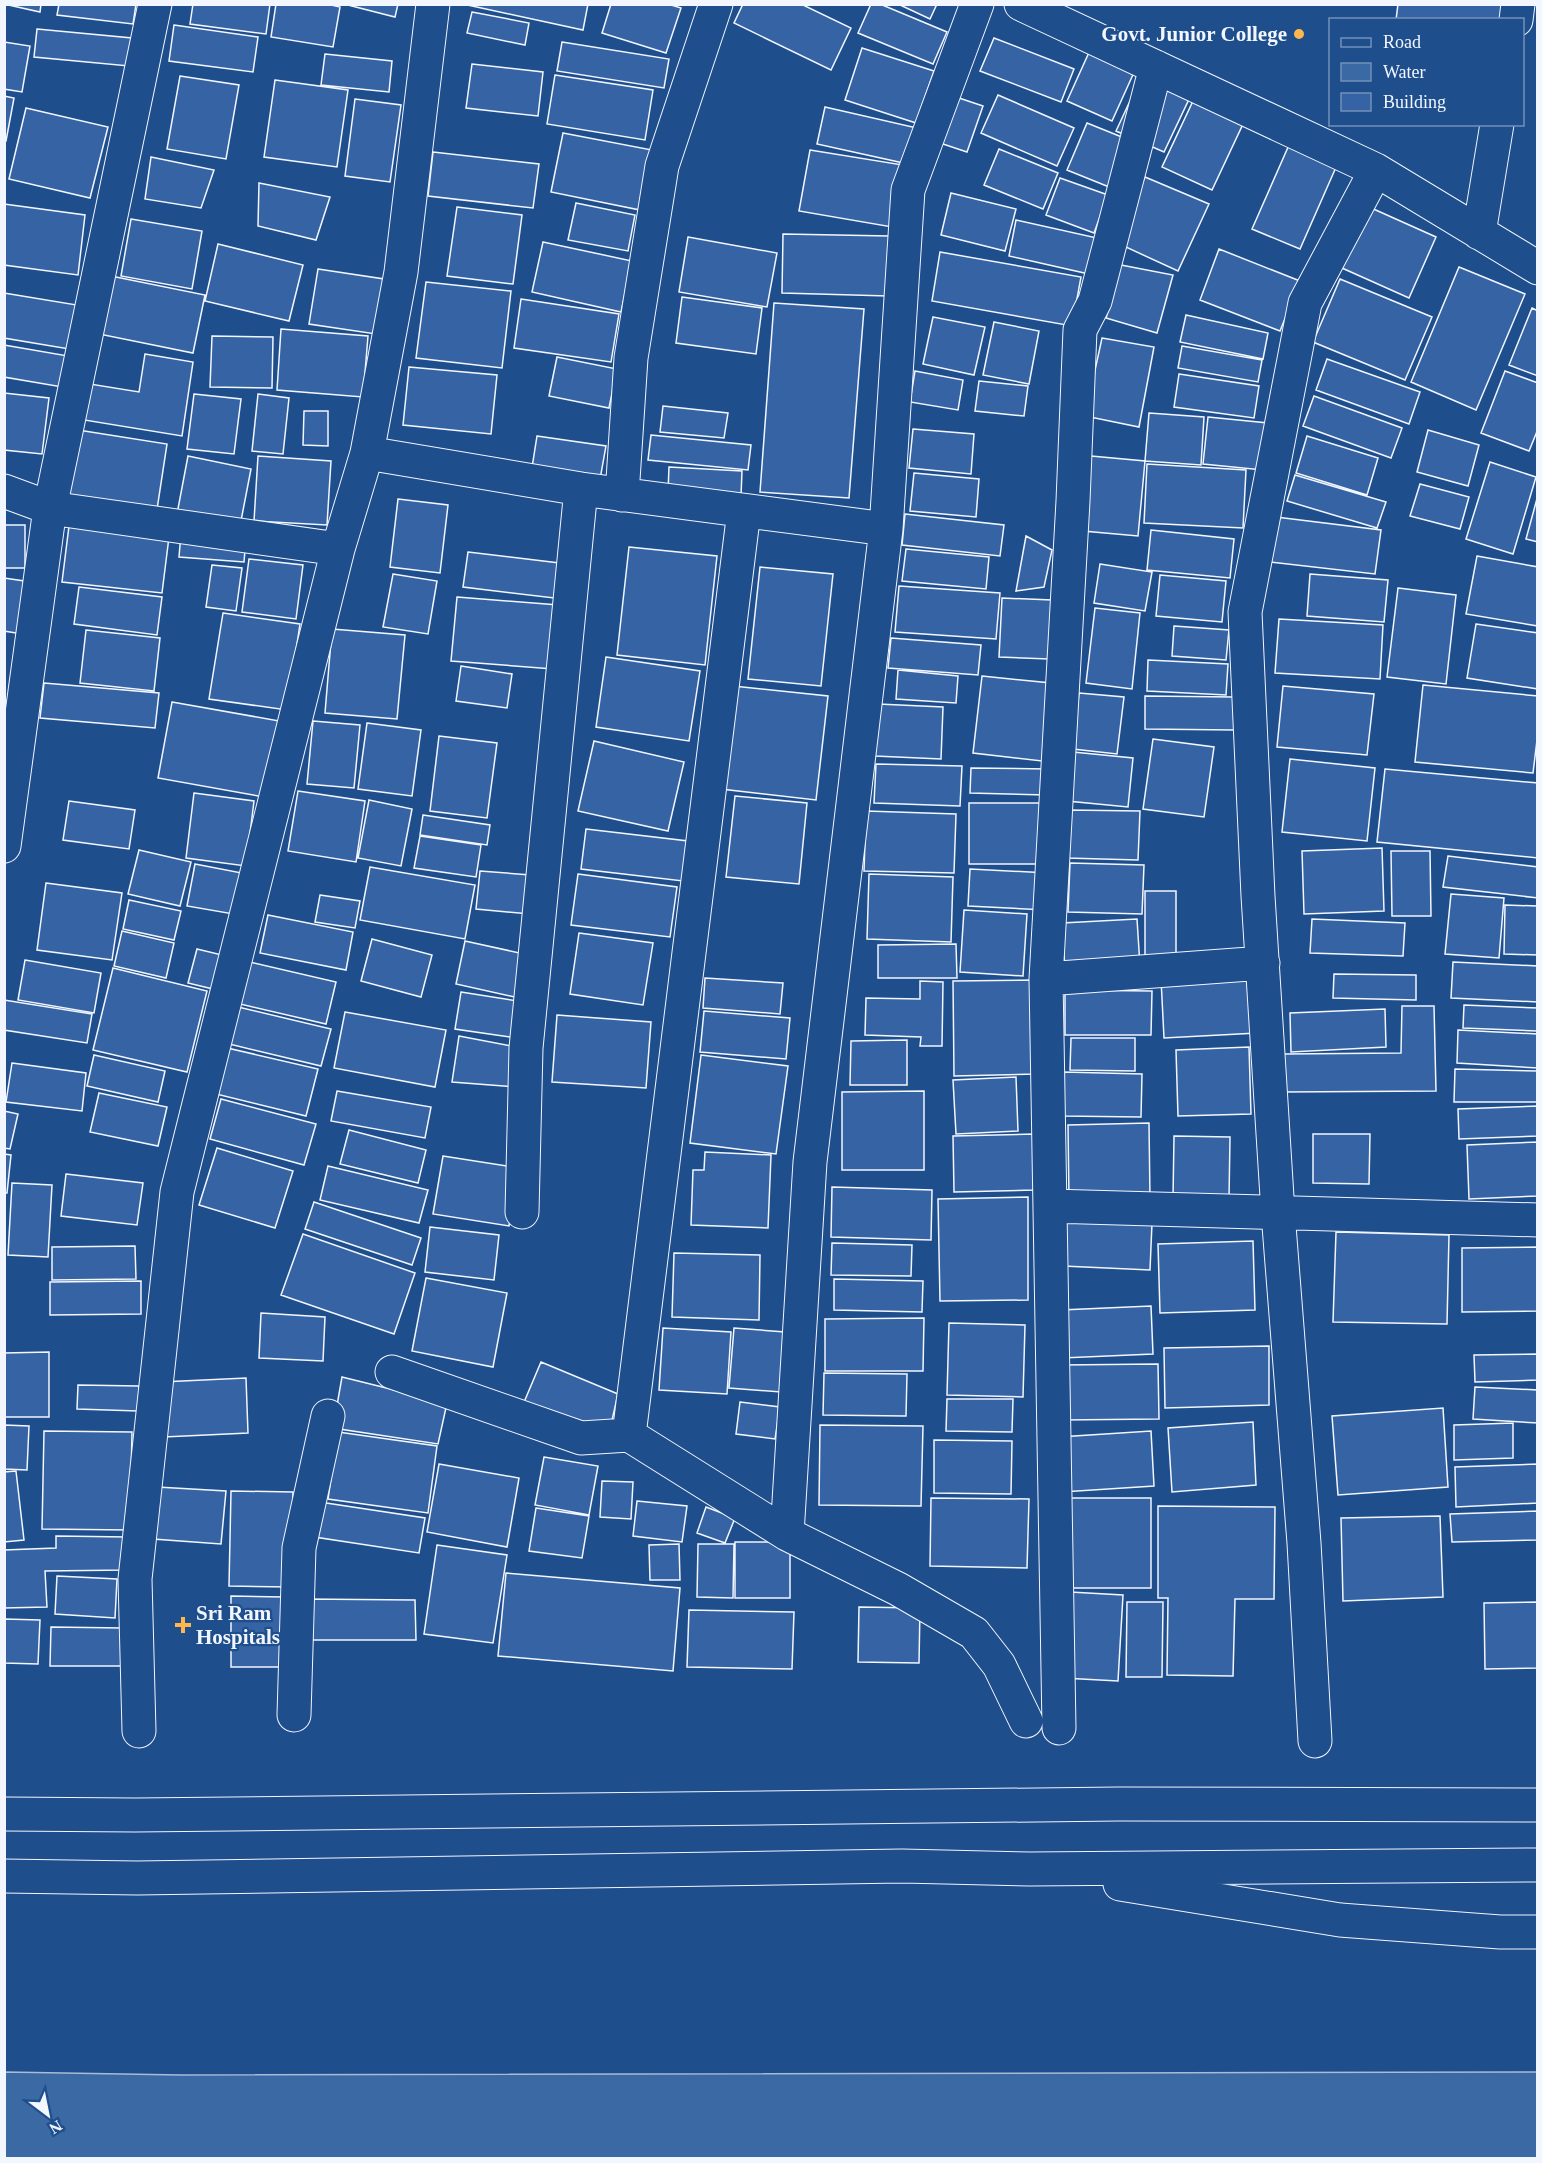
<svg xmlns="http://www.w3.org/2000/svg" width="1542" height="2163" font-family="Georgia,serif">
<rect width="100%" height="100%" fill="#1f4e8c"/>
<path fill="#3b69a3" stroke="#a8bbd7" stroke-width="1.5" d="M5 2072 181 2075 1537 2072V2158H5Z"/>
<path fill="#3563a3" stroke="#f2f6ff" stroke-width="1.5" d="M4 4H41L40 12Z
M59 4H136L133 24 57 15Z
M193 4H270L266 34 190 24Z
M276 4H327L340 7 333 47 271 37Z
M344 4H398L395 17Z
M463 4H588L583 30Z
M611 4H668L681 8 666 53 602 33Z
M743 4H801L851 28 831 70 734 23Z
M871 4H880L947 32 933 64 858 33Z
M898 4H937L930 19Z
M1398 4H1513L1511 20H1396Z
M472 12 529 23 525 45 467 33Z
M174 25 258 37 253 72 169 61Z
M37 29 132 38 129 66 34 57Z
M994 38 1074 69 1061 102 980 71Z
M4 42 30 46 22 92 4 89Z
M562 42 669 59 664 88 557 71Z
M862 48 934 71 916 123 845 100Z
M1091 48 1136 68 1112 121 1067 101Z
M325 54 392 61 389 92 321 85Z
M472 64 543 72 538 116 466 108Z
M1143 73 1191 95 1164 152 1116 131Z
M555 75 653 90 645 140 547 124Z
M180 76 239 85 226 159 167 149Z
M275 80 348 90 337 167 264 157Z
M998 95 1074 128 1057 166 981 133Z
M4 96 14 98 6 141H4Z
M953 96 983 106 967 152 937 142Z
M355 99 401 105 390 182 345 176Z
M1193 101 1243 124 1212 190 1162 167Z
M825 107 917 128 908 164 817 144Z
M26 108 108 127 90 198 9 179Z
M1087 123 1149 148 1129 195 1067 170Z
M563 133 652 150 640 210 551 192Z
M1289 145 1337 165 1300 249 1252 229Z
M999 149 1058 173 1043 209 984 185Z
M810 150 903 165 892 227 799 211Z
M433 152 539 164 533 208 428 196Z
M151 157 214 170 201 208 145 199Z
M1145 177 1209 204 1178 271 1115 242Z
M1060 178 1108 195 1094 233 1046 215Z
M259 183 330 197 316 240 258 226Z
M951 193 1016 209 1005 251 941 235Z
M576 203 635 215 628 251 568 240Z
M4 204 85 215 78 275 4 265Z
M457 207 522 215 513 284 447 276Z
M1369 207 1436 237 1409 298 1342 268Z
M131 219 202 231 192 289 121 276Z
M1016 220 1097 238 1089 274 1009 256Z
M783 234 890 236 888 296 782 293Z
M688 237 777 253 767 307 679 292Z
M543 242 632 261 621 312 532 292Z
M218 244 303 265 289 321 205 301Z
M1219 249 1300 281 1280 331 1200 300Z
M940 252 1081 277 1072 326 932 301Z
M1121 265 1173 275 1157 333 1106 318Z
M1459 267 1525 294 1476 410 1411 382Z
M318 269 384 279 376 334 309 324Z
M111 276 205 295 193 353 99 334Z
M1340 279 1432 317 1405 380 1313 342Z
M426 282 511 291 502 368 416 358Z
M4 293 83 306 75 350 4 338Z
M682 297 762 308 756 354 676 343Z
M521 299 619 314 611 362 514 348Z
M774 303 864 309 849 498 760 492Z
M1532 308 1538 311V376L1509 365Z
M1186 315 1268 333 1263 359 1180 342Z
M933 317 985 327 974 375 923 364Z
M994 322 1039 331 1029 384 983 375Z
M281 329 368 336 363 397 277 390Z
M212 336 273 337 272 388 210 387Z
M1102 338 1154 347 1139 427 1085 416Z
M4 345 74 357 68 388 4 377Z
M1182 346 1262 360 1258 382 1178 368Z
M145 354 193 362 182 436 78 419 84 383 139 392Z
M557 357 617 369 609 408 549 396Z
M1327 359 1420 392 1409 424 1316 390Z
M409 367 497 375 491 434 403 425Z
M915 371 963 380 958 410 910 402Z
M1505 371 1538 383V429L1529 451 1481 433Z
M1179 374 1259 386 1254 418 1174 407Z
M979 381 1028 386 1024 416 975 411Z
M4 393 49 398 42 454 4 450Z
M194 394 241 399 234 454 187 449Z
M258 394 289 398 283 454 252 451Z
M1314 396 1402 428 1391 458 1303 426Z
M663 406 728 413 724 438 660 432Z
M304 411H328V446L303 445Z
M1149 413 1204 417 1201 465 1145 461Z
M1208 417 1268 423 1263 470 1203 464Z
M913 429 974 434 971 474 909 468Z
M78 430 167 444 156 516 68 503Z
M1428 430 1479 445 1468 486 1417 472Z
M651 435 751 445 748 470 648 460Z
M537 436 606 446 599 485 531 474Z
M1307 436 1378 458 1367 495 1296 473Z
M188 456 251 469 240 526 177 514Z
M258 456 331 461 327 525 254 521Z
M1091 456 1145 461 1138 536 1083 531Z
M1490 462 1536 477 1513 554 1466 539Z
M1147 464 1246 470 1243 528 1144 523Z
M669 467 742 471 741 496 668 492Z
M914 473 979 479 976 517 910 511Z
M1295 475 1386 502 1377 528 1287 501Z
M1420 484 1469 497 1460 529 1410 516Z
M1538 495V542L1526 539Z
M398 499 448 505 440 573 390 567Z
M905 514 1004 525 1000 556 902 545Z
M1276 517 1381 530 1375 574 1270 562Z
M4 525H25V568H4Z
M69 526 169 537 162 593 62 582Z
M1151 530 1234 539 1230 578 1147 570Z
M181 533 246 538 244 562 179 557Z
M1026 536 1052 550 1044 587 1016 591Z
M629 547 717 556 705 665 617 655Z
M906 549 989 557 986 589 902 581Z
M468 552 576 565 571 600 463 587Z
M1477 556 1538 567V626L1466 614Z
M249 559 303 565 296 619 242 612Z
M1100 564 1152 572 1145 611 1094 603Z
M212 565 242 568 236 611 206 607Z
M760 567 833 574 821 686 748 679Z
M393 574 437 581 428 634 383 627Z
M1310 574 1388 580 1384 622 1307 616Z
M1160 575 1226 581 1222 622 1156 616Z
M4 578 31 582 22 634 4 631Z
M899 586 1000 593 996 639 895 632Z
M79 587 162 597 157 635 74 624Z
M1398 588 1456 595 1446 684 1387 677Z
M457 597 571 606 566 670 451 661Z
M1002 598 1052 600 1049 659 999 657Z
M1095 608 1140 613 1132 689 1086 683Z
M223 613 300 624 287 710 209 699Z
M1279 619 1383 625 1380 679 1275 673Z
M1476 624 1538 633V689L1467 678Z
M1174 626 1229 630 1226 660 1172 656Z
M332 629 405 635 397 719 325 713Z
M86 630 160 638 154 691 80 683Z
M891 638 981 645 978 675 888 668Z
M606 657 700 671 689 741 596 727Z
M1148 660 1228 664 1226 695 1147 691Z
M461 666 512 674 507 708 456 701Z
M898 670 958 676 956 703 896 699Z
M982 676 1051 683 1042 761 973 753Z
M44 683 159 693 155 728 40 718Z
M1423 685 1538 696V732L1533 773 1415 762Z
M733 686 828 696 816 800 721 789Z
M1283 686 1374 694 1367 755 1277 747Z
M1079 693 1124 697 1117 754 1073 749Z
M1145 696 1234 697V730L1145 729Z
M172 702 285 722 270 798 158 778Z
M878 704 943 707 941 759 875 756Z
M313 721 360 725 354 788 307 784Z
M367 723 421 730 412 796 358 789Z
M439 736 497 743 487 818 430 811Z
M1153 739 1214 747 1204 817 1143 809Z
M594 741 684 762 668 831 578 811Z
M1073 752 1133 758 1128 807 1067 801Z
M1290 759 1375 768 1367 841 1282 832Z
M876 764 962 766 960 806 874 803Z
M971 768 1047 769 1046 795 970 793Z
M1385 769 1538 783V858L1377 842Z
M298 791 365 801 356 862 288 851Z
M194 793 254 801 246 866 186 858Z
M735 796 807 803 799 884 726 877Z
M369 800 412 809 401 866 358 858Z
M69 801 135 810 129 849 63 840Z
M969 803H1048V864H969Z
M1068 810 1140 811 1138 860 1066 858Z
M866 811 956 814 954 873 864 871Z
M423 815 490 825 487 845 420 835Z
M586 829 688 841 683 881 581 869Z
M420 836 481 845 476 877 414 868Z
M1382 848 1384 911 1304 914 1302 851Z
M139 850 191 862 180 906 128 894Z
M1391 851H1430L1431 916H1392Z
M1448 856 1538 867V898L1443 887Z
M1070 863 1144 865 1142 914 1068 912Z
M195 864 247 874 239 915 187 906Z
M370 867 475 885 465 939 360 920Z
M970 869 1048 873 1045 910 968 906Z
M480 871 556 877 552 916 476 909Z
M578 874 677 887 670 937 571 925Z
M869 874 953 877 951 942 867 939Z
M46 883 122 893 112 960 37 950Z
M1145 891H1176V955H1145Z
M1451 894 1504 898 1499 958 1445 954Z
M320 895 360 901 355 928 315 922Z
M129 900 181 911 174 940 123 929Z
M1505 905 1538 906V955L1504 954Z
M964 910 1027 914 1023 976 960 972Z
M268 915 353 932 346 970 260 953Z
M1137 919 1140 966 1065 969 1062 923Z
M1312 919 1405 923 1403 956 1310 953Z
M122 931 174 943 166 978 114 966Z
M579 933 653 943 643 1005 570 994Z
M372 939 432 955 421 997 361 981Z
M465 941 547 959 537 1002 456 984Z
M956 944 957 978H878V945Z
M197 949 222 955 213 989 188 983Z
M25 960 101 973 94 1013 18 1000Z
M250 962 336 982 326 1024 240 1004Z
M1453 962 1538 966V1002L1451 998Z
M113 968 207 991 187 1072 93 1050Z
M1254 974 1257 1033 1164 1038 1161 979Z
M1334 974 1416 975V1000L1333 998Z
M705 978 783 983 780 1014 703 1008Z
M1035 980 1036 1074 954 1076 953 981Z
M920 981 943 982 942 1046H920L921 1037 865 1035 866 998 920 999Z
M1065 990 1152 991 1151 1035H1065Z
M461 992 543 1005 537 1041 455 1029Z
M4 1000 92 1014 87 1043 4 1030Z
M1464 1005 1538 1008 1537 1031 1463 1028Z
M234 1006 331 1029 321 1066 225 1043Z
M1402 1006H1434L1436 1091 1283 1092 1284 1054 1401 1053Z
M1385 1009 1386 1047 1291 1052 1290 1013Z
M704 1011 790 1018 786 1059 700 1052Z
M345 1012 446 1030 435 1087 334 1068Z
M557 1015 651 1022 646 1088 552 1082Z
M1458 1030 1538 1034V1068L1457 1063Z
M459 1036 517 1047 518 1087 452 1082Z
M1071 1038H1135V1071L1070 1070Z
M907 1040V1085H850L851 1041Z
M223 1047 318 1069 306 1116 212 1093Z
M1249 1047 1251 1114 1178 1116 1176 1050Z
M94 1055 165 1071 158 1102 87 1086Z
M701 1055 788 1066 776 1154 690 1143Z
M12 1063 86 1073 82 1111 6 1102Z
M1455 1069 1538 1071V1102H1454Z
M1063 1072 1142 1074 1141 1117 1062 1116Z
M1016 1077 1018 1131 956 1134 953 1080Z
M337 1091 431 1107 425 1138 331 1121Z
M924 1091V1170H842V1092Z
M99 1093 167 1107 158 1146 90 1132Z
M221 1099 316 1124 304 1165 210 1139Z
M1538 1106V1136L1459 1139 1458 1109Z
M4 1111 18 1114 10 1149 4 1148Z
M1149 1123 1150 1199 1069 1200 1068 1125Z
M349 1130 426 1150 418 1183 340 1164Z
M1034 1134 1035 1190 954 1192 953 1136Z
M1313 1134H1370L1369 1184 1313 1183Z
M1174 1136 1230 1137 1229 1199 1173 1198Z
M1538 1142V1196L1469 1199 1467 1145Z
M217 1148 293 1171 275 1228 199 1205Z
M705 1152 771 1155 768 1228 691 1225 693 1170H704Z
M4 1154 11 1155 7 1193H4Z
M443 1156 519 1168 509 1226 433 1214Z
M328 1166 428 1190 419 1223 320 1200Z
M66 1174 143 1183 137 1225 61 1216Z
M12 1183 52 1185 48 1257 8 1255Z
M832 1187 932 1190 931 1240 831 1237Z
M1028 1197V1300L940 1301 938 1199Z
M314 1202 421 1238 412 1265 305 1229Z
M1066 1219 1152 1223 1150 1270 1063 1266Z
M430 1227 499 1235 494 1280 425 1272Z
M1336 1232 1449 1235 1447 1324 1333 1322Z
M303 1234 415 1273 394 1334 281 1295Z
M1253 1241 1255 1310 1160 1313 1158 1244Z
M832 1243 912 1245 911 1276 831 1275Z
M135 1246 136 1279 52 1280V1247Z
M1538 1247V1311L1462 1312V1248Z
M674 1253 760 1255 759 1320 672 1317Z
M426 1278 507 1293 493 1367 412 1351Z
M834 1279 923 1281 922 1312 834 1310Z
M141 1281V1314L50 1315V1282Z
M1151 1306 1153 1354 1062 1358 1061 1310Z
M261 1313 325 1317 323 1361 259 1358Z
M924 1318 923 1371H825V1319Z
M949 1323 1025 1325 1023 1397 947 1395Z
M663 1328 731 1332 727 1394 659 1390Z
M734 1328 785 1332 781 1392 729 1388Z
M1269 1346V1405L1165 1408 1164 1348Z
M49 1352V1417H4V1353Z
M1538 1354V1380L1475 1382 1474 1355Z
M541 1362 618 1394 610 1429 522 1407Z
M1158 1364 1159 1419 1061 1420V1365Z
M824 1373 907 1374 906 1416 823 1415Z
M342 1377 447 1403 438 1444 333 1428Z
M246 1378 248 1433 164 1437 161 1382Z
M78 1385 139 1386 138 1411 77 1409Z
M1475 1387 1538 1390V1423L1473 1419Z
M947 1399H1013L1012 1432 946 1431Z
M740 1402 780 1407 775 1439 736 1434Z
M1443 1408 1448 1487 1338 1495 1332 1416Z
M1253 1422 1256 1485 1172 1492 1168 1428Z
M1513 1423V1458L1454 1460V1425Z
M4 1425 29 1426 27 1470 4 1469Z
M820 1425 923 1426 921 1506 819 1505Z
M44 1431 132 1432 130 1530 42 1529Z
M1151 1431 1154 1486 1062 1492 1059 1437Z
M338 1432 437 1446 428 1513 328 1499Z
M934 1440 1012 1441 1011 1494 934 1493Z
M544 1457 598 1466 589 1515 535 1505Z
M439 1464 519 1478 507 1547 427 1532Z
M1538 1464V1503L1456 1507 1455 1467Z
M16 1471 24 1540 4 1542V1472Z
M602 1481 633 1482 631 1519 600 1517Z
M157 1487 226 1491 221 1544 153 1539Z
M231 1491 293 1492 290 1587 229 1586Z
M931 1498 1029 1499 1027 1568 930 1566Z
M1068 1498H1151V1588H1068Z
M313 1501 425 1518 419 1553 308 1536Z
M637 1501 687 1506 682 1542 633 1536Z
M1158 1506 1275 1507 1274 1599H1235L1233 1676 1167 1675 1168 1598H1158Z
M706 1507 735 1518 725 1543 697 1533Z
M536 1508 589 1516 582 1558 529 1551Z
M1538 1511V1540L1452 1542 1450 1514Z
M1440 1516 1443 1597 1343 1601 1341 1518Z
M56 1536 128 1537 127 1570 45 1571 47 1607 4 1608V1550L56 1548Z
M735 1542H790V1598H735Z
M679 1544 680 1580H650L649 1545Z
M698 1544H734L733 1598 697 1597Z
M437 1545 507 1555 493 1643 424 1634Z
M506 1573 680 1588 673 1671 498 1656Z
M57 1576 117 1579 115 1618 55 1614Z
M1070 1592 1123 1595 1118 1681 1063 1678Z
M231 1596 284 1597V1667H231Z
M304 1599 415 1600 416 1640H303Z
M1127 1602H1163L1162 1677H1126Z
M1538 1602V1668L1485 1669 1484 1603Z
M859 1607 920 1608 919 1663 858 1662Z
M689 1610 794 1612 792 1669 687 1667Z
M4 1619 40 1620 38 1664 4 1663Z
M51 1627 123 1628 122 1666H50Z"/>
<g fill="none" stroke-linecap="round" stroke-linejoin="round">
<g stroke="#f2f6ff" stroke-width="35">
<path id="street" d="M977 4 908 190 886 529 810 1162 787 1534 898 1589 974 1633 999 1665 1026 1721
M1021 4 1376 170 1538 268
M1516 20 1518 4
M1479 233 1497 124
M367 453 401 272 433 4
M4 491 50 508 338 549 367 453 581 489 886 529
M622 495 631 358 662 166 716 4
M744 511 629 1435 787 1534
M4 846 50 508 155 4
M1046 979 1073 501 1080 330 1095 301 1156 67
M1050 1206 1538 1220
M522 1212 526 1048 581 489
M392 1372 581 1438 629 1435
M294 1715 299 1548 328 1416
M1059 1728 1046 979 1263 963
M139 1731 135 1579 177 1192 338 549
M1315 1741 1304 1543 1278 1213 1258 896 1245 612 1305 303 1376 170"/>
</g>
<g stroke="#f2f6ff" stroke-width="35">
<path id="highway" d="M4 1814 135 1815 1118 1804 1538 1805
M4 1876 137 1878 902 1866 1030 1869 1538 1865
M1120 1884 1340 1920 1500 1932H1538"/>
</g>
<use href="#street" stroke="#1f4e8c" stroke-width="33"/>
<use href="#highway" stroke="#1f4e8c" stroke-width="33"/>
</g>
<g fill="#ffb74d" stroke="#1f4e8c" stroke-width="2">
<circle cx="1299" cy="34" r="6"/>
<path d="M180 1616h6v6h6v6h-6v6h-6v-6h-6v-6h6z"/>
</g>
<g text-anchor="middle" stroke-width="4.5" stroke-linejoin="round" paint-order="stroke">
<g font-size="21" font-weight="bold" fill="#f2f6ff" stroke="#1f4e8c" text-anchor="end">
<text x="1287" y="41">Govt. Junior College</text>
<text x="196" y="1620" text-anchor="start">Sri Ram<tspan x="196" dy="24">Hospitals</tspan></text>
</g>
</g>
<rect width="1542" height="2163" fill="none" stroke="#f2f6ff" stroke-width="12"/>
<rect x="1329" y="18" width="195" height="108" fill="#1f4e8c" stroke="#7391ba" stroke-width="1.5"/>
<rect x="1341" y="38" width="30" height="9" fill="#1f4e8c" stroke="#7391ba" stroke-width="1.5"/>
<text x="1383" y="48" font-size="18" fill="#f2f6ff">Road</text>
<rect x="1341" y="63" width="30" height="18" fill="#3b69a3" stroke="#7391ba" stroke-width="1.5"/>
<text x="1383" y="78" font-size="18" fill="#f2f6ff">Water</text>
<rect x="1341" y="93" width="30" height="18" fill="#3563a3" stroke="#7391ba" stroke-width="1.5"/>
<text x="1383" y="108" font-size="18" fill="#f2f6ff">Building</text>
<g transform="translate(48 2115) rotate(148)" stroke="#1f4e8c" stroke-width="4.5" paint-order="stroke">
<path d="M0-4.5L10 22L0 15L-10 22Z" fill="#f2f6ff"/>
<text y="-9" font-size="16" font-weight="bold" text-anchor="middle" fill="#f2f6ff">N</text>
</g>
</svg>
